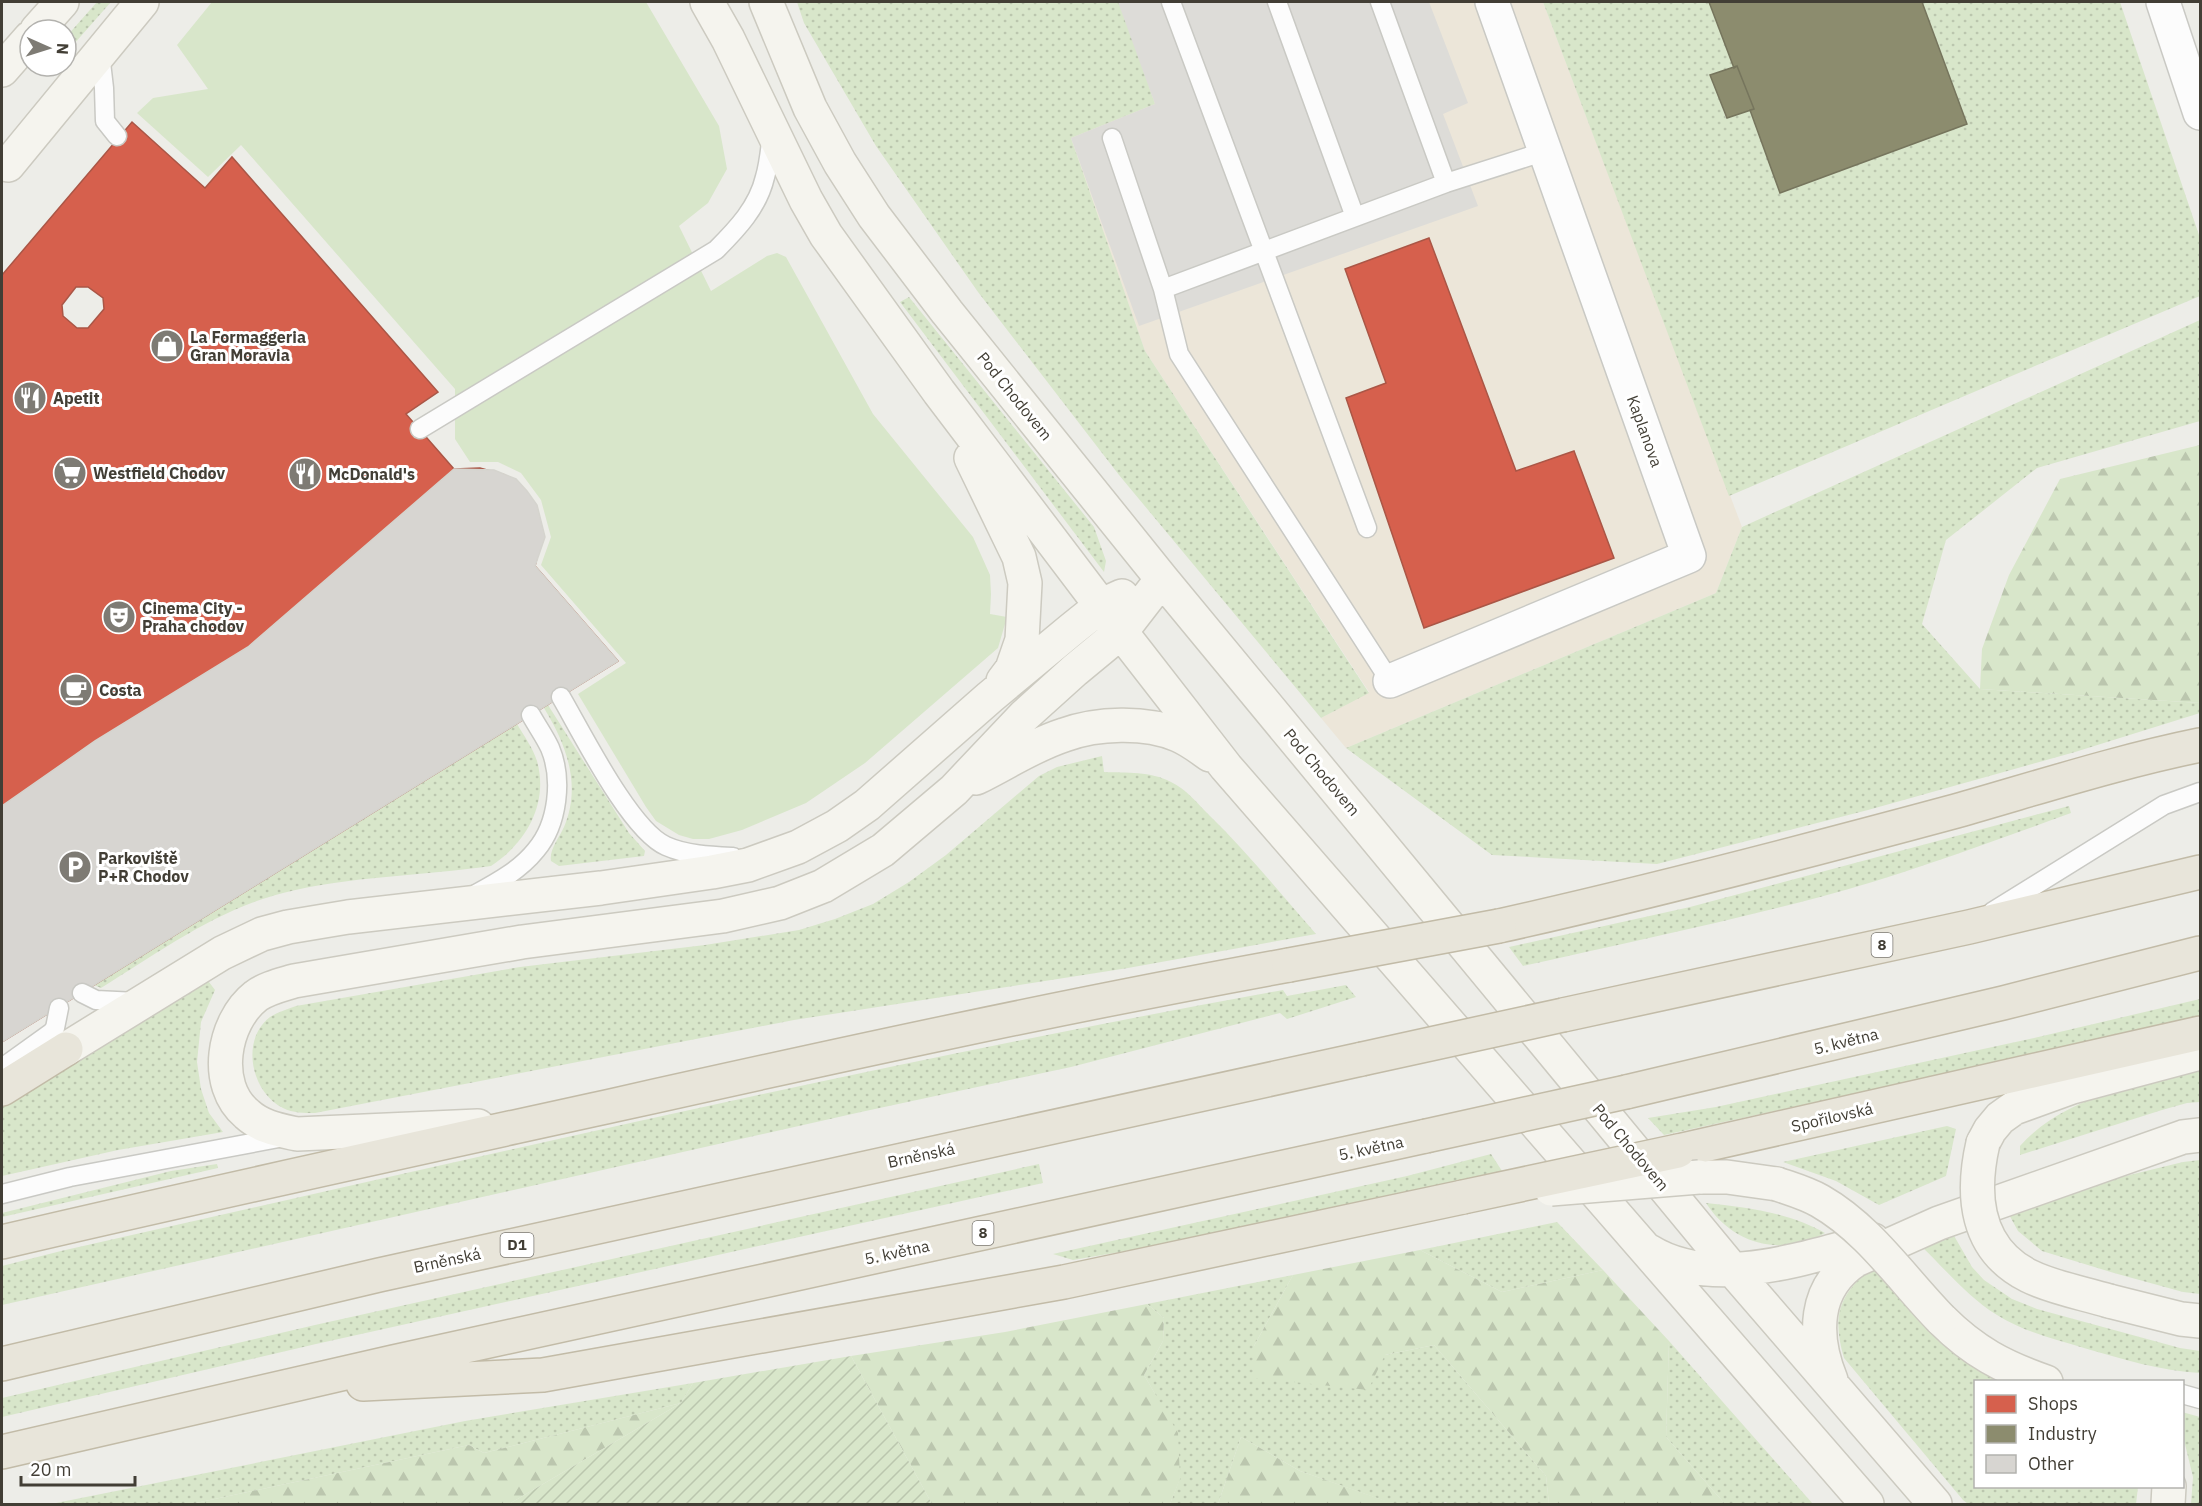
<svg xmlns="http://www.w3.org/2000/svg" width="2202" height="1506" font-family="'IBM Plex Sans',sans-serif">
<defs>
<pattern id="grass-dots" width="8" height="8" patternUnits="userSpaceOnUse" patternTransform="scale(1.5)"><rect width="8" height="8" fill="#d8e6ca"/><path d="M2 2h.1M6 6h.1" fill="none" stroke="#bbc6ae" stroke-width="1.8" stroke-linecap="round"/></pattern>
<pattern id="forest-firs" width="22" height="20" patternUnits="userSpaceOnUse" patternTransform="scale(1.5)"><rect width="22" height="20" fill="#d8e6ca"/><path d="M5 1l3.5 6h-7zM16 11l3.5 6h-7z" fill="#bbc6ae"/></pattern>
<pattern id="garden-furrows" width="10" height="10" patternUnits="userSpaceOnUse" patternTransform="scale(1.5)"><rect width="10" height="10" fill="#d8e6ca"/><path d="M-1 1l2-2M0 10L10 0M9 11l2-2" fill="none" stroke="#bbc6ae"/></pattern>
</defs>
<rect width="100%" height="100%" fill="#edede8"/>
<path fill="#ece6d9" d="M1120 2H1543L1742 527 1716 593 1346 748 1321 718 1369 692 1145 351 1071 138Z"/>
<path fill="url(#grass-dots)" d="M97 2H111L66 53V37Z
M797 2H1120L1155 104 1071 138 1145 351 1369 693 1321 718 1119 475 978 292 876 146 804 23Z
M1543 2H1709L1734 68 1711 76 1726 118 1750 110 1780 192 1967 124 1922 2H2120L2200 238V296L1729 496Z
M909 297 1094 527 1106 561 1104 572 900 302Z
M2200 320V421L2037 468 1946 540 1922 624 1980 689 2200 703V713L2075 752 1868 810 1657 864 1492 855 1346 748 1716 593 1742 527Z
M548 705 629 833 645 851 644 856 559 866 551 861C549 850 559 838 564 827 582 785 566 744 544 708Z
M517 724C524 736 533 748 537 761 549 804 526 843 491 866 422 876 350 876 283 893 216 910 158 953 101 988L94 985Z
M1102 756 1104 772C1127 773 1150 771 1171 782 1186 789 1198 804 1209 815 1247 852 1281 894 1316 934L1128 968 794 1020 315 1113C304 1113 293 1113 283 1108 251 1092 240 1040 270 1017 278 1012 288 1009 296 1006L520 967 705 945 799 930 835 919 873 904 909 882 946 855 1039 776 1057 767Z
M2069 806 2071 813C1988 843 1905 874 1820 897 1722 923 1622 944 1523 966L1509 947 1690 907Z
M206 978 215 990 201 1022 197 1062 201 1089 209 1113 223 1132 118 1150 2 1176V1105Z
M1346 985 1356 997 1287 1019 1280 1013 1071 1067 861 1112 2 1305V1266L61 1251C467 1160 873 1064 1283 990L1287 996Z
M2200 999V1016L2037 1054 1664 1135 1648 1118 1716 1107 2034 1038Z
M2200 1068V1102L2187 1103 2162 1110 2020 1155V1146C2066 1095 2137 1086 2200 1068Z
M1947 1126 1956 1129 1946 1176 1879 1205 1836 1181 1783 1162Z
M1491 1154 1502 1171 1143 1248 1073 1260 1053 1254 1407 1176Z
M2200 1160V1294L2183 1292 2114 1273 2042 1251 2018 1231 2007 1211 2064 1191 2183 1162Z
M217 1164 218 1168 2 1217V1213L171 1171Z
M1039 1164 1043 1183 316 1344 2 1417V1398L315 1325Z
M1706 1203C1746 1207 1790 1213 1825 1233 1782 1257 1733 1245 1706 1203Z
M1557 1222 1603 1270 1502 1292 1420 1250Z
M1953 1234 1972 1267 1984 1280 2012 1299 2037 1309 2180 1348 2200 1351V1373C2160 1371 2123 1359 2084 1348 2054 1339 2024 1332 1997 1315 1969 1298 1946 1270 1922 1247Z
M1873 1268C1913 1313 1946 1357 2003 1381L1976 1382V1486L2138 1487 2136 1504H1968L1963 1500 1844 1358C1832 1317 1838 1294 1873 1268Z
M1293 1275 1254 1346 1385 1355 1434 1345 1546 1476 1549 1504H1450L1445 1502 1442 1504H1385V1501L1300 1471 1241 1437 1218 1504H1170L1180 1478 1155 1394 1144 1375 1163 1341 1164 1318 1147 1304Z
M1669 1341 1813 1504H1725L1666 1437Z
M693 1383 681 1403 484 1453 469 1445 191 1504H51L465 1421Z
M2182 1412 2200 1417V1504H2191L2193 1477 2183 1436Z"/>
<path fill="url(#forest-firs)" d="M2200 445V703L1980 689 1982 649 2009 575 2060 479Z
M1420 1250 1502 1292 1603 1270 1669 1341 1666 1437 1725 1504H1549L1546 1476 1434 1345 1385 1355 1368 1390 1255 1378 1254 1346 1293 1275Z
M1147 1304 1164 1318 1163 1341 1144 1375 1178 1433 1180 1479 1170 1504H932L851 1356 1005 1332Z
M681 1403 509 1504H191L469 1445 484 1453Z
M1241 1437 1300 1471 1386 1501 1385 1504H1218Z"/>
<path fill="#d8e6ca" d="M212 2H646L719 126 727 169 708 203 679 226 711 291 767 256 777 253 786 257 873 414 973 537 990 575 991 594 990 614 1007 617 998 648 865 763 806 803 742 830 709 839H693L679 835 656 821 646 807 578 694 626 663 541 565 551 537 541 500 521 473 498 462H470L455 439V389L241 145 208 177 137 113 153 98 208 89 177 45Z"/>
<path fill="url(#garden-furrows)" d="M851 1356 932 1504H509L681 1403 693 1383Z"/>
<path fill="#dddcd8" d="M1118 2H1429L1468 103 1443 114 1478 206 1139 326 1071 138 1155 104Z"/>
<path fill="#d6604d" stroke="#aa5646" stroke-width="1.5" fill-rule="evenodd" d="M132 122 205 188 232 157 438 392 406 414 454 469 480 468 505 475 524 491 537 512 542 537 535 566 618 661 2 1042V275ZM76 287H88L103 298 104 309 88 328H77L63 316 62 305Z
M1429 238 1516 471 1574 451 1614 558 1424 628 1346 398 1386 383 1345 269Z"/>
<path fill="#8c8c6e" stroke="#76755d" stroke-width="1.5" d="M1709 2H1922L1967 124 1780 193 1750 110 1754 109 1737 66 1734 68Z
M1737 66 1754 109 1727 118 1710 75Z"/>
<path fill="#d7d5d1" stroke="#d5d4ce" stroke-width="1.5" d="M454 469 494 470 516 479 527 491 537 505 545 537 535 566 618 661 2 1042V806L95 741 248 647Z"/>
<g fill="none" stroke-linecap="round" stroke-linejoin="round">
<g stroke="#c9c9c4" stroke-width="21">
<path id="lane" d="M1171 2 1367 528
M1277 2 1355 217
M1380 2 1446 183
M100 54 104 88 105 121 117 136
M1112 138 1163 289 1446 183 1546 151
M1163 289 1179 354 1390 681
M420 429 716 250C737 229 758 207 765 177 769 164 770 149 772 135
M561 697C582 733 630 830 666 846 686 855 711 856 733 857
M476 894C498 882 520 870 536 850 558 824 563 779 550 748 545 737 537 726 531 715
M1992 912 2164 805 2200 792
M82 993 96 1000 137 1002
M2 1068 52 1032 55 1028 59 1008
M2 1194 70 1177 284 1137
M2182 1394 2200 1399"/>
</g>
<g stroke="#c9c9c4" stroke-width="36">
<path id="street" d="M2163 2 2200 113
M1390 681 1689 556 1492 2"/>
</g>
<g stroke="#cccac0" stroke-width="36">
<path id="secondary" d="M707 2 728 39 806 200 826 235 939 392 1121 632 1226 767 1867 1504
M766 2 810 108 840 163 874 216 947 312 1162 579 1732 1269 1935 1504
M37 30 62 2
M2 70 30 38
M8 165 142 2
M971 458 1019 557 1025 583 1022 640 1012 669 1003 681
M976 778C1005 764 1033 745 1064 735 1097 723 1145 721 1178 735 1190 740 1200 748 1210 755
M66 1049 222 953 262 934 288 927 348 917 601 888 712 872 748 865 798 847 837 826 867 805 990 697 1072 629 1102 605 1122 596
M478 1126 297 1134C279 1130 261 1127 247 1114 212 1085 223 1022 256 996 267 988 281 985 294 981L522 942 723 916 780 903 823 886 883 850 954 790 1024 716 1075 670 1121 632 1162 579
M1983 1143 1990 1130 2000 1118 2014 1108 2072 1087 2200 1053
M1699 1177H1727L1777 1184
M1649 1251C1713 1291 1806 1257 1873 1240
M2109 1301 2181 1319 2200 1321
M1941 1319C1974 1352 2003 1367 2046 1382
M1831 1380C1813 1336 1813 1288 1856 1260L1939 1223 2183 1137 2200 1135
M2168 1504 2169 1486"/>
</g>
<g stroke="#c2bba7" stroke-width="36">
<path id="highway" d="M1499 926C1652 892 1804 852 1956 811 2037 788 2117 762 2200 745
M1563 1015 1969 927 2200 872
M2 1089 66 1049
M1626 1092 2003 1003 2200 953
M1678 1151 2200 1033
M2 1242C206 1194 410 1150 615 1105 839 1055 1063 1006 1289 965
M2 1364 379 1275 1362 1059
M363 1384 543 1375 1064 1282 1463 1197
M2 1452 393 1362 1426 1136"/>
</g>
<use href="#lane" stroke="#fcfcfc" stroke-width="18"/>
<use href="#street" stroke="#fcfcfc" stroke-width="33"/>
<use href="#secondary" stroke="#f5f4ee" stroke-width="33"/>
<use href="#highway" stroke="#e8e5da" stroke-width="33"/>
<g stroke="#cccac0" stroke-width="36" stroke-linecap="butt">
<path id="secondary-bridge" d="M1983 1143C1971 1195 1975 1249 2029 1276 2053 1288 2083 1293 2109 1301
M1777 1184C1791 1189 1806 1193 1820 1201 1869 1229 1902 1279 1941 1319
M1551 1189 1699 1177"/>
</g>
<g stroke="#c2bba7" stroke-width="36" stroke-linecap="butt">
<path id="highway-bridge" d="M1289 965 1499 926
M1362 1059 1563 1015
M1426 1136 1626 1092
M1463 1197 1678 1151"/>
</g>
<use href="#secondary-bridge" stroke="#f5f4ee" stroke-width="33"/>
<use href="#highway-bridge" stroke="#e8e5da" stroke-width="33"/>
</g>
<defs>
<g id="shop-disc" transform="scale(1.725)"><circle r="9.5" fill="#7e7b74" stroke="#fff"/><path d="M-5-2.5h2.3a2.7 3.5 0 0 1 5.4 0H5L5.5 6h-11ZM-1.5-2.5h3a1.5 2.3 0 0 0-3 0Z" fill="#fff"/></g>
<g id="restaurant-disc" transform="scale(1.725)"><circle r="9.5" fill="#7e7b74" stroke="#fff"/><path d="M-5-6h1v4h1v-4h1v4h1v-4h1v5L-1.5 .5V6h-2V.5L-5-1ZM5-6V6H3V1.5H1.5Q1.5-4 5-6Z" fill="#fff"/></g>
<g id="supermarket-disc" transform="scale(1.725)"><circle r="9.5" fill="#7e7b74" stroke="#fff"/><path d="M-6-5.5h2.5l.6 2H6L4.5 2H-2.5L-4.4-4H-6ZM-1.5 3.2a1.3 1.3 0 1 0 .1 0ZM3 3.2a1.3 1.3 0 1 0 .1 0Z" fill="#fff"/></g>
<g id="theatre-disc" transform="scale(1.725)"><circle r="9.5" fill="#7e7b74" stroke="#fff"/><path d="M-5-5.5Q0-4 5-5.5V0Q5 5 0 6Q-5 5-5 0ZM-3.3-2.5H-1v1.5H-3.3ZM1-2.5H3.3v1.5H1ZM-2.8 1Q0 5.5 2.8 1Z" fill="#fff"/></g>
<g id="cafe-disc" transform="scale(1.725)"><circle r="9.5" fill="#7e7b74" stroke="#fff"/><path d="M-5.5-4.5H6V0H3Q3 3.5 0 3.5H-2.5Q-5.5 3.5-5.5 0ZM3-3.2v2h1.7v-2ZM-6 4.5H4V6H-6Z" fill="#fff"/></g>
<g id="parking-disc" transform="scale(1.725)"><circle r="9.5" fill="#7e7b74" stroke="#fff"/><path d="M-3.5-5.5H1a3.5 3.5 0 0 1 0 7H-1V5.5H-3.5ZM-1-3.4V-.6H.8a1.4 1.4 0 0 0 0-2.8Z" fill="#fff"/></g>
</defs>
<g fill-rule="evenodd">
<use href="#shop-disc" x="167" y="346"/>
<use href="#restaurant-disc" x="30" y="398"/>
<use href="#supermarket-disc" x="70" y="473"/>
<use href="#restaurant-disc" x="305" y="474"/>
<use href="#theatre-disc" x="119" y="617"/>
<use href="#cafe-disc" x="76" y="690"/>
<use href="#parking-disc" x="75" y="867"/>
</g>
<g text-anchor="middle" stroke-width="6" stroke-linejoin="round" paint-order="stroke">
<g fill="#fff" stroke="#7b7872" stroke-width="1.5">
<rect x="1871.5" y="933" width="21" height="24" rx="4.5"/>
<rect x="972.5" y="1221" width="21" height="24" rx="4.5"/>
<rect x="500.5" y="1233" width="33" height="24" rx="4.5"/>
</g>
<g font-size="15" font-weight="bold" fill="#423e35">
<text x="1882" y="950">8</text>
<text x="983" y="1238">8</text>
<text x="517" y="1250">D1</text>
</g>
<g font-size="16" font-weight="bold" fill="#423e35" stroke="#fff" text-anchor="start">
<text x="190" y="343">La Formaggeria<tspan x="190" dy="18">Gran Moravia</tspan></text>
<text x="53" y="404">Apetit</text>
<text x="93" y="479">Westfield Chodov</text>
<text x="328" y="480">McDonald's</text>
<text x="142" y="614">Cinema City -<tspan x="142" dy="18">Praha chodov</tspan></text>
<text x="99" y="696">Costa</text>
<text x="98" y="864">Parkoviště<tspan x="98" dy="18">P+R Chodov</tspan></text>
</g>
<g font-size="16" fill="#423e35" stroke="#fff">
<text transform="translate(1015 396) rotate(51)" y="6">Pod Chodovem</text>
<text transform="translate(1645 431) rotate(70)" y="6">Kaplanova</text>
<text transform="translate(1322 772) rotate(50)" y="6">Pod Chodovem</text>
<text transform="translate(1846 1041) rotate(-14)" y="6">5. května</text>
<text transform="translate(1832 1117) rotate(-13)" y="6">Spořilovská</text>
<text transform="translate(1631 1147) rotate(50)" y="6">Pod Chodovem</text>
<text transform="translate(1371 1148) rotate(-12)" y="6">5. května</text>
<text transform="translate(921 1155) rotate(-12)" y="6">Brněnská</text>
<text transform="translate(897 1252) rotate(-12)" y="6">5. května</text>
<text transform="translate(447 1260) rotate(-12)" y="6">Brněnská</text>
</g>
</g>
<rect width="2202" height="1506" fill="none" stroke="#423e35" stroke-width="6"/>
<rect x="1974" y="1380" width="210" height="108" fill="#ffffff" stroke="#b3b2ae" stroke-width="1.5"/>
<rect x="1986" y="1395" width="30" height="18" fill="#d6604d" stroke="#b3b2ae" stroke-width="1.5"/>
<text x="2028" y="1410" font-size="18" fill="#423e35">Shops</text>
<rect x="1986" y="1425" width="30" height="18" fill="#8c8c6e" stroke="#b3b2ae" stroke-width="1.5"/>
<text x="2028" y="1440" font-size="18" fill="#423e35">Industry</text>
<rect x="1986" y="1455" width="30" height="18" fill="#d7d5d1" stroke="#b3b2ae" stroke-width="1.5"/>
<text x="2028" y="1470" font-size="18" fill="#423e35">Other</text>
<g transform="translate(48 48) rotate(93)"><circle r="28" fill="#ffffff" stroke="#b3b2ae" stroke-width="1.5"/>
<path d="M0-4.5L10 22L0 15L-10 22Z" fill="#7e7b74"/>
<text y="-9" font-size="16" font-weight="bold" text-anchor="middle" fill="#423e35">N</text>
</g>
<path d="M21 1476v9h114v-9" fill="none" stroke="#423e35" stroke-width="3"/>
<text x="30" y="1476" font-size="18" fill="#423e35" stroke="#ffffff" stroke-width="4.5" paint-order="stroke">20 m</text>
</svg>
